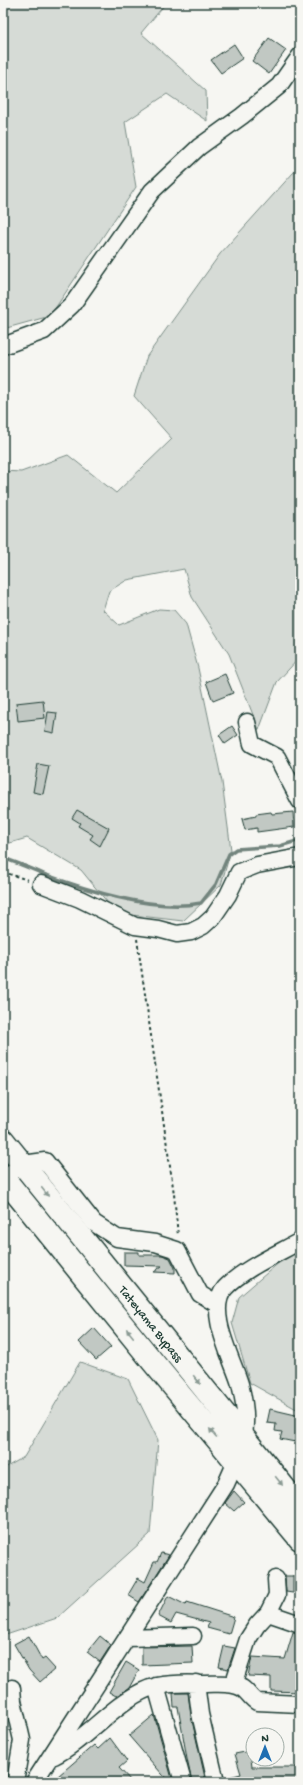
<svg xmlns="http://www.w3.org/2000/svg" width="303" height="1785" font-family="'Gochi Hand',sans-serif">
<rect width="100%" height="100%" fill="#f6f6f2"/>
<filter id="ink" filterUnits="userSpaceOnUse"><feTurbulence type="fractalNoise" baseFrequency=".025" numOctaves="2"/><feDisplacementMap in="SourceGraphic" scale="8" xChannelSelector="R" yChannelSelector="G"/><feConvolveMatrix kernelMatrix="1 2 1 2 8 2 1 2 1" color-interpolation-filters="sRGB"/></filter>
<g filter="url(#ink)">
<path fill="#d6dbd6" stroke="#7a8c85" d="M3 3H166L141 33 206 91 207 121 167 94 125 122 136 187 50 316 3 329Z
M300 168V657L277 682 259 730 229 654 192 597 184 569 127 580 109 591 103 610 119 625 159 609 174 610 186 624 198 668 222 782 231 850 221 885 183 921 132 915 108 903 81 870 27 838 3 845V471L21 472 68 455 116 493 172 439 134 396 147 356 220 254 293 173Z
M300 1250V1411L250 1383 232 1323 239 1297 289 1254Z
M80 1362 128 1379 158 1440 150 1534 57 1618 3 1636V1469L24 1457Z"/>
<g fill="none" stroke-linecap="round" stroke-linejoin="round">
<path stroke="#72847d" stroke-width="3.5" d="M3 858C18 863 32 869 46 875 89 891 156 912 201 903L216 884 229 854 236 849 280 846 300 840"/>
</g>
<path fill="#c1c8c3" stroke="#1f3d34" d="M269 38 286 50 269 74 252 61Z
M234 44 243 58 221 73 211 60Z
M225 674 233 693 213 701 206 682Z
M43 700 45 718 18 721 16 703Z
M48 712 57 713 54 733 45 731Z
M232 726 238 735 225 744 219 735Z
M38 764 49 766 43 794 33 792Z
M77 810 109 828 100 846 90 839 93 835 78 826 80 823 72 818Z
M271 812 272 814 293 812 294 827 257 832V828L245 830 242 819 256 816V814Z
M124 1252H139V1255H162L170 1258 175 1268V1273L154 1272 162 1266 124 1265Z
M94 1328 111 1347 96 1360 79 1342Z
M270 1409 300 1416V1443L280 1439 282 1432 275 1431 276 1424 267 1423Z
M234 1491 244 1502 234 1511 225 1503Z
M161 1553 169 1555 139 1602 128 1595 138 1578 145 1582 154 1562H157Z
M285 1576H293V1593L286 1592Z
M168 1596 186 1605 187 1602 234 1617 229 1634 207 1628 209 1623 176 1614 171 1623 158 1616Z
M293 1632 300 1633V1692L271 1691V1677L248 1676 252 1657 285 1659Z
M29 1636 42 1660 45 1658 55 1669 40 1682 29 1670 14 1644Z
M100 1636 111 1645 100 1662 87 1652Z
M192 1646 193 1663 142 1665V1647Z
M224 1646 235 1648 228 1669 219 1667Z
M126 1662 139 1670 129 1688 116 1696 109 1692Z
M173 1693H188L191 1716 206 1782H192L187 1759 178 1707H174Z
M154 1715 173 1782H169L129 1736Z
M110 1738 127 1761 119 1768 132 1782H64L58 1776 94 1745 98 1749Z
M250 1751 252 1767H300V1780L289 1782H225V1778L241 1774 235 1754Z"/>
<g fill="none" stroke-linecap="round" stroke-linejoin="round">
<g stroke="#1f3d34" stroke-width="19">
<path id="minor" d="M3 346 44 331 72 305 152 191 199 147 242 116 279 86 300 56
M247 722 252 744 277 757 300 801
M41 884 80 899 135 926 158 929 177 934 191 932 203 926 213 917 228 895 239 872 257 865 300 857
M3 1179 23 1164 45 1161 94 1223 117 1238 155 1243 177 1250 200 1294 218 1305
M268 1613 300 1624
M127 1638 193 1636
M196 1683 200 1714 216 1782
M233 1685 248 1639 257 1625 268 1613 277 1595 276 1579
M156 1686 183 1782
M12 1688 13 1701 22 1740 15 1782
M54 1756C88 1739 121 1694 157 1686 172 1683 190 1683 206 1684 217 1684 232 1682 242 1688 248 1692 251 1699 257 1702L300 1704
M34 1782 226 1484C235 1464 245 1445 245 1423 246 1410 243 1396 240 1384 233 1360 205 1310 225 1288 243 1269 277 1254 300 1241"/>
</g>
<g stroke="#1f3d34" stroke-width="25">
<path id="highway" d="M3 1140 300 1507
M3 1177 153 1362 300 1539"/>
</g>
<path stroke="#1f3d34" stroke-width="2" stroke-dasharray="3 3" stroke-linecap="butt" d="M3 872 28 880
M137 939 174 1194 178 1236"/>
<use href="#minor" stroke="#f6f6f2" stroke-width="16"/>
<use href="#highway" stroke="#f6f6f2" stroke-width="22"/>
</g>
<defs><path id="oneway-solid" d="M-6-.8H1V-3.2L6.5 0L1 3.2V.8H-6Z"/></defs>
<g fill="#8a9a93">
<use href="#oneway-solid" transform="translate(45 1192) rotate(51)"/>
<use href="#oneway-solid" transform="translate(130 1333) rotate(-129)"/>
<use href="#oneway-solid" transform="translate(197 1380) rotate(51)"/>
<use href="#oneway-solid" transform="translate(213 1433) rotate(-130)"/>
<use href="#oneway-solid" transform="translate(279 1481) rotate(51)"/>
</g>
</g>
<g text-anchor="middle" stroke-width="3.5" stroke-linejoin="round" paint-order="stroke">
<g font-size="13" fill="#1f3d34" stroke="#f6f6f2">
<text transform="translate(152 1323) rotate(51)" y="5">Tateyama Bypass</text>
</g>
</g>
<rect width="303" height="1785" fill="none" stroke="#f6f6f2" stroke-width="16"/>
<rect x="8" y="8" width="287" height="1769" fill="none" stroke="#1f3d34" stroke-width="1.5" filter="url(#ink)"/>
<g transform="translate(265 1747)"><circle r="19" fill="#f6f6f2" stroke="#a0aca6"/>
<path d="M0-3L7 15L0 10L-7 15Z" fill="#1f6fb2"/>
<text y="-6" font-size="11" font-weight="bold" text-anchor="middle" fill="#1f3d34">N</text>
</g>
</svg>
